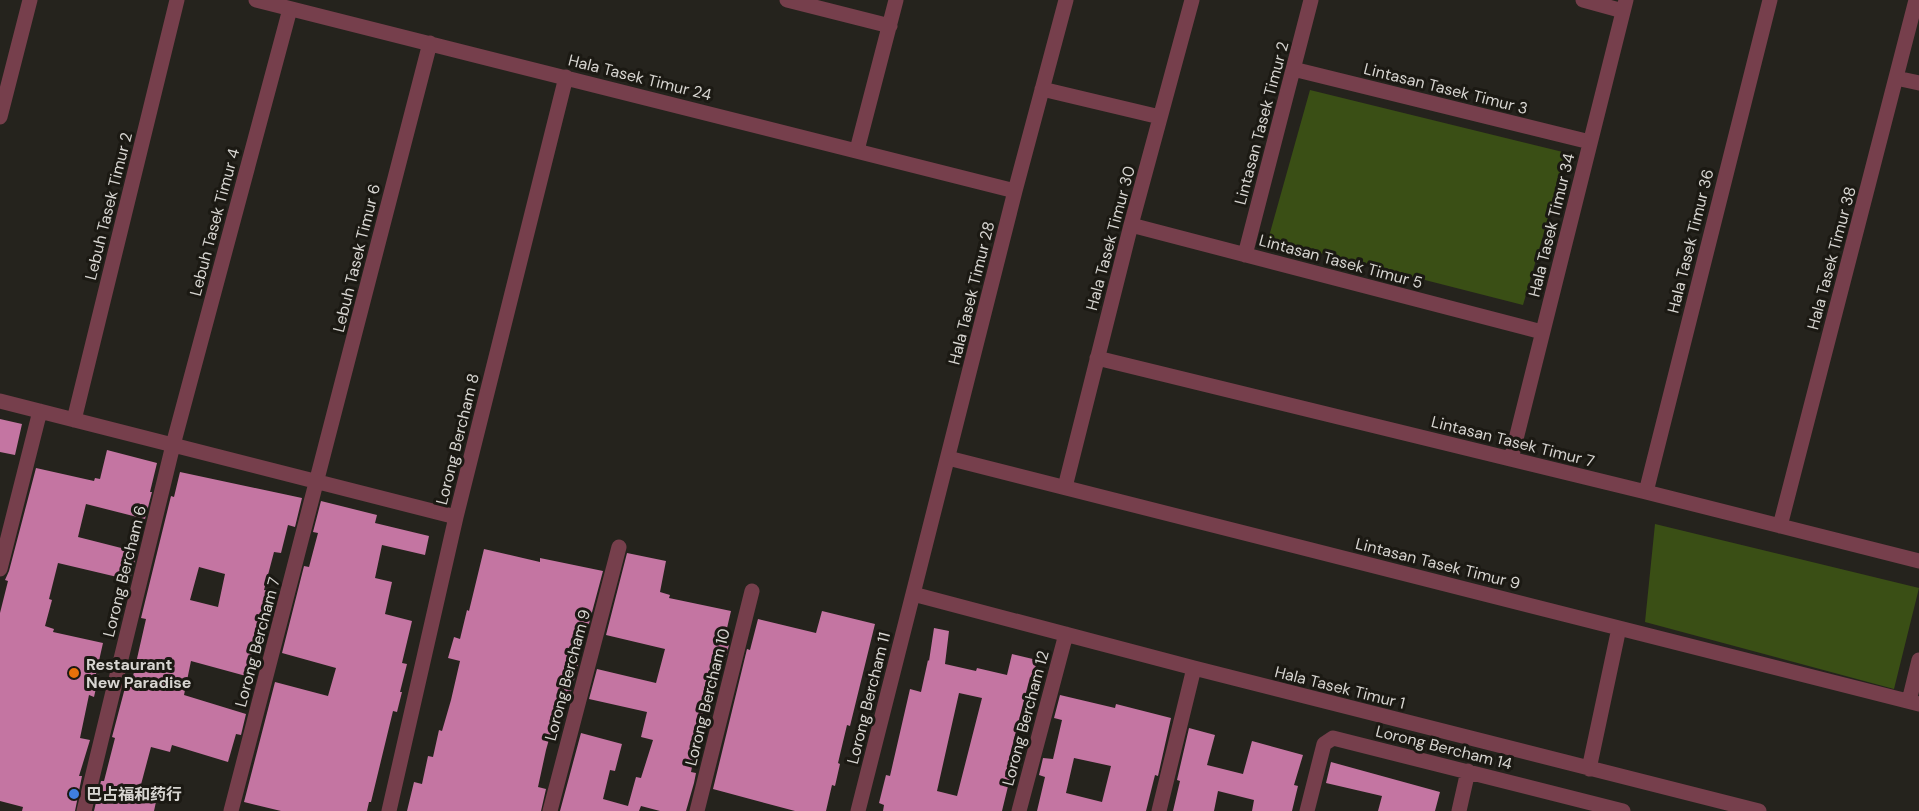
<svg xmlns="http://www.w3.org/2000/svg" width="1919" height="811" font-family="'DM Sans','Noto Sans SC',sans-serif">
<rect width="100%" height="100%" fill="#25231d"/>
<path fill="#3a4f15" d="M1310 90 1567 153 1523 305 1268 240Z
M1655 524 1919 588 1894 689 1645 622Z"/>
<path fill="#c475a2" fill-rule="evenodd" d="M0 419 22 424 15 455 0 452Z
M107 450 157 463 150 492H152L145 519 86 504 78 537 137 552 130 580 58 563 49 599 52 600 45 626 54 629 53 632 103 643 96 674 99 675 94 697 89 695 80 738 90 740 79 776H82L75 811H22L23 807 0 801V613L8 581 5 580 9 571 36 468 94 481 95 478 100 479Z
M180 472 302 498 295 527 288 525 281 553 274 552 264 590 277 593 263 647 254 645 246 676 191 661 184 695 246 714 241 735 236 734 228 762 172 745 170 752 151 747 139 792 157 797 154 811H94L101 781H104L115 738 112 737 126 684 131 685 146 619 141 618 171 496 174 497ZM199 567 225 574 218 607 190 600Z
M321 501 377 515 375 523 429 536 425 555 382 545 375 578 392 582 385 614 412 621 402 663 407 664 400 692H402L397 712 393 711 371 802H369L367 811H281L244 802 275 682 328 696 336 668 282 653 304 566 309 567 318 533 313 532Z
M484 549 540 562V558L603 571 587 631 584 630 576 664 578 665 570 695 565 694 559 719 555 718 546 750 538 787 546 789 541 811H407L414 782 422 784 428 756 433 757 439 730 442 731 451 700 460 661 448 658 454 637 460 639 467 610 469 611Z
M627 553 666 561 660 592 670 595 669 598 731 611 724 641 729 645 724 663 713 660 702 699 706 700 691 772 696 773 694 783 686 811H660L641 806 639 811H560L581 733 622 744 615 771 610 770 603 799 628 806 636 777 641 778 653 740 641 737 647 712 589 699 597 669 656 683 665 649 606 635Z
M822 611 875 624 850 726 847 725 838 763 840 764 835 786 832 785 826 811H795L713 789 747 649 750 650 758 619 816 633Z
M934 628 949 631 945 664 976 671 977 668 1007 675 1012 654 1037 660 1033 678 1030 677 1013 743 1005 777 1010 778 1002 811H883L884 805 879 803 886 775 890 776 910 689 921 692 928 660 929 661ZM959 693 982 698 957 796 937 791Z
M1060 695 1115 708 1116 704 1171 718 1158 776 1155 775 1146 811H1037L1045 777 1039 775 1043 758 1053 759 1062 720 1054 718ZM1074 758 1111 766 1102 802 1066 793Z
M1189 728 1215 735 1207 765 1243 774 1252 741 1303 755 1294 785 1298 786 1292 811H1252L1254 800 1218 791 1214 811H1173L1180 781 1177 780Z
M1331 762 1440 792 1435 811H1378L1382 796 1326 783Z"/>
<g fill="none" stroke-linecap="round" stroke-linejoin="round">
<path stroke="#763f4c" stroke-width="15" d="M256 0 1015 191
M787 0 890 26
M1583 0 1623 11
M1293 69 1590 142
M1896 78 1919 83
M1042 89 1160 117
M0 117 30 0
M857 150 896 0
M1131 225 1542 332
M1245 255 1311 0
M1097 358 1646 492 1919 561
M0 401 456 517
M74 420 177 0
M948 458 1919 704
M1511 459 1626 0
M1065 487 1131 225 1192 0
M1646 492 1770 0
M1780 526 1916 0
M0 569 40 411
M913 594 1194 668 1759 811
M1909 701 1919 660
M1589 769 1619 628
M84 811 173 445 290 9
M231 811 430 43
M389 811 456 517 566 77
M550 811 619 547
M697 811 752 591
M858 811 1015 191 1066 0
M1019 811 1066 634
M1159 811 1194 668
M1307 811 1324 744 1333 738 1623 811
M1459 811 1468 771"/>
</g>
<circle fill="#e8710a" stroke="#1b1913" stroke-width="2" cx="74" cy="673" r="6"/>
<circle fill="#3f7fe0" stroke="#1b1913" stroke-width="2" cx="74" cy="794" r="6"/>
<g text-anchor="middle" stroke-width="6" stroke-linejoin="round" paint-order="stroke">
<g font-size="16" fill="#d7d5d1" stroke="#1b1913">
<text transform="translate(640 77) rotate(14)" y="6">Hala Tasek Timur 24</text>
<text transform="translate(1446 88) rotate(14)" y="6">Lintasan Tasek Timur 3</text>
<text transform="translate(1261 123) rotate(-75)" y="6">Lintasan Tasek Timur 2</text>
<text transform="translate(108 206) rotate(-76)" y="6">Lebuh Tasek Timur 2</text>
<text transform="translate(214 222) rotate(-75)" y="6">Lebuh Tasek Timur 4</text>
<text transform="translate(1551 225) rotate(-76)" y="6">Hala Tasek Timur 34</text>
<text transform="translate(1110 238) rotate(-75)" y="6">Hala Tasek Timur 30</text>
<text transform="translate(1690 241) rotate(-76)" y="6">Hala Tasek Timur 36</text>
<text transform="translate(356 258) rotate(-76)" y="6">Lebuh Tasek Timur 6</text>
<text transform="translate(1831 258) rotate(-75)" y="6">Hala Tasek Timur 38</text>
<text transform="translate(1341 261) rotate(15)" y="6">Lintasan Tasek Timur 5</text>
<text transform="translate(971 293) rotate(-76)" y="6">Hala Tasek Timur 28</text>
<text transform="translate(457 439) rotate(-76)" y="6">Lorong Bercham 8</text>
<text transform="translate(1513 441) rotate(14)" y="6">Lintasan Tasek Timur 7</text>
<text transform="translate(1438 563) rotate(14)" y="6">Lintasan Tasek Timur 9</text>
<text transform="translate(124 571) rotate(-76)" y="6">Lorong Bercham 6</text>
<text transform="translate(257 642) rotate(-75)" y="6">Lorong Bercham 7</text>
<text transform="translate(567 675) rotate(-75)" y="6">Lorong Bercham 9</text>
<text transform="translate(1340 687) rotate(14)" y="6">Hala Tasek Timur 1</text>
<text transform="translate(707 697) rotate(-76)" y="6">Lorong Bercham 10</text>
<text transform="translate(868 698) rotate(-76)" y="6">Lorong Bercham 11</text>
<text transform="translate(1025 718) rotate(-75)" y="6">Lorong Bercham 12</text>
<text transform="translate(1444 747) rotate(14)" y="6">Lorong Bercham 14</text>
</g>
<g font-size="16" font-weight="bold" fill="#d7d5d1" stroke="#1b1913" text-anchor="start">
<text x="86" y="670">Restaurant<tspan x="86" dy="18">New Paradise</tspan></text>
<text x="86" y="800">巴占福和药行</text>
</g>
</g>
</svg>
